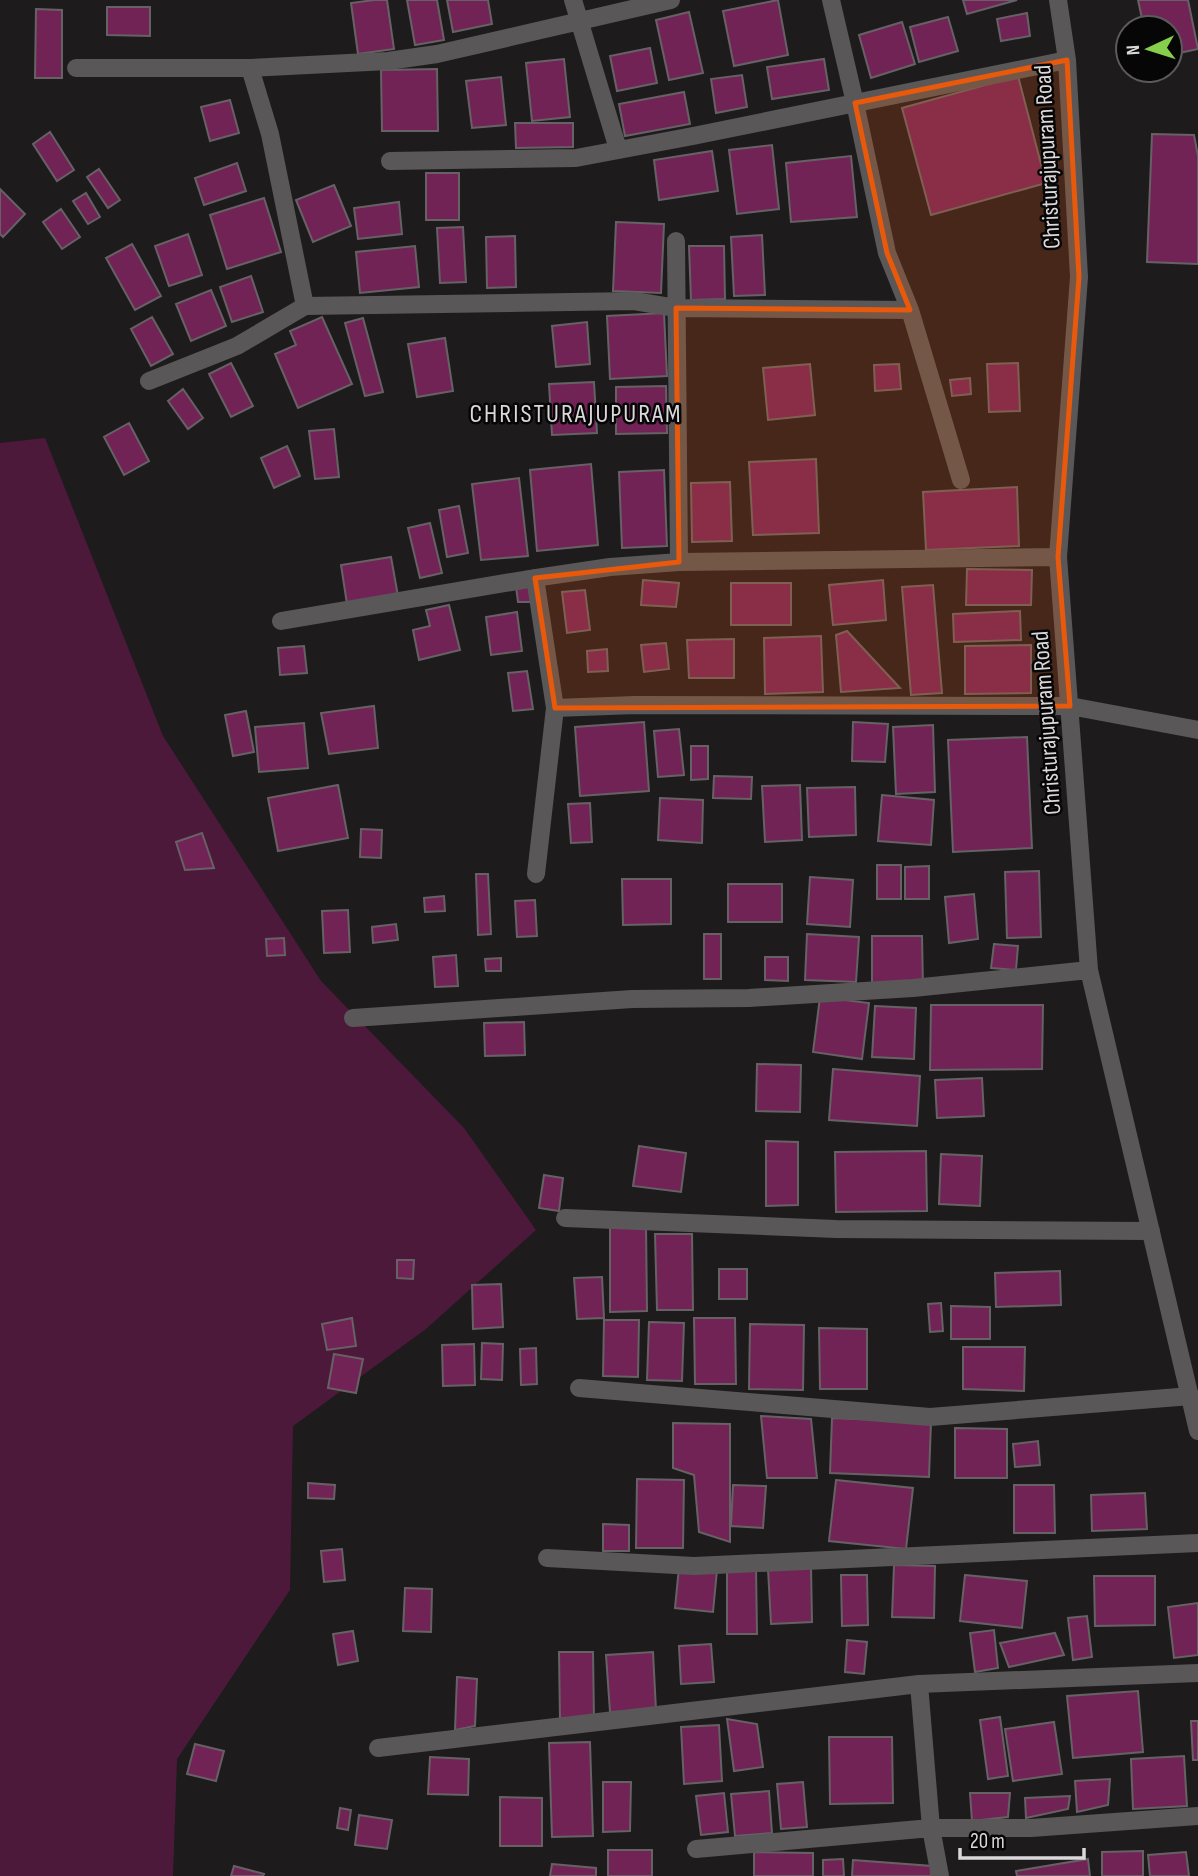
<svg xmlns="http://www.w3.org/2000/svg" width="1198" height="1876" font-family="'Sofia Sans Condensed',sans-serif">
<rect width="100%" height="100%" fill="#1e1b1d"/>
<path fill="#4d193a" d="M45 438 163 736 321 981 464 1128 536 1230 426 1329 293 1426 290 1590 177 1759 173 1876H0V443Z"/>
<path fill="#722356" stroke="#666164" stroke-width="2" d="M374 0H387L394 49 358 54 351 3Z
M407 0H437L444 40 415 45Z
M447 0H488L492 24 453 32Z
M778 0 788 55 734 66 723 11Z
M963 0H1017L967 14Z
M1138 0H1188L1198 49 1170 55V28H1144Z
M107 7H150V36L107 35Z
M36 9 62 10V78H35Z
M689 12 703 73 669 80 656 20Z
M1027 13 1030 36 1001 41 997 19Z
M948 17 958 51 919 62 910 27Z
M902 22 915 64 871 78 859 35Z
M650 48 657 83 617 91 610 56Z
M564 59 570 117 532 121 526 63Z
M824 59 829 90 772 99 767 67Z
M437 69 438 131H382L381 70Z
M742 75 747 107 716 113 711 79Z
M1018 76 1046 183 931 215 902 108Z
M501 77 506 125 472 128 466 81Z
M684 92 690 124 625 136 619 104Z
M230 100 239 133 210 141 201 107Z
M515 123H573V147L516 148Z
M50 132 74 170 57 181 33 144Z
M1152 134 1194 135 1198 156V264L1147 262Z
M772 145 779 209 737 214 729 150Z
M712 151 718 191 659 200 654 160Z
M851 156 857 217 791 222 786 163Z
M237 163 246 191 204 205 195 178Z
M99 169 120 200 108 208 87 177Z
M426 173H459V220H426Z
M334 185 351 226 313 242 296 200Z
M0 189 25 214 3 237 0 234Z
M86 193 100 217 88 224 73 201Z
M264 198 281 252 227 269 210 215Z
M399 202 402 234 358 239 354 208Z
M61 209 80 237 62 249 43 222Z
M616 222 664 224 661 293 613 291Z
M463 227 466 282 440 283 437 228Z
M188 234 202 275 169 286 155 246Z
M762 235 765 295 734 296 731 237Z
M515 236 516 287 487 288 486 237Z
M132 244 161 296 135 310 106 258Z
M415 246 419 287 360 293 356 252Z
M689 246H724L725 299 691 300Z
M251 276 263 312 232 322 220 287Z
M211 290 226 326 191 341 176 304Z
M664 313 667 376 610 379 607 316Z
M152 317 173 354 151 366 131 329Z
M322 317 352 384 298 408 275 354 296 345 290 331Z
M363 318 383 392 365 396 345 323Z
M587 322 590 364 556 367 552 326Z
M445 338 453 391 417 397 408 344Z
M231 363 253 406 231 417 209 374Z
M1018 363 1020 411 989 412 987 364Z
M810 364 815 415 768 420 763 368Z
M899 364 901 389 875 391 874 365Z
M970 378 971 394 952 396 950 380Z
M594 382 597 433 552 435 549 384Z
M666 386 667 433 616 434V387Z
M183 389 203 418 188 429 168 401Z
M129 423 149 461 124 475 104 437Z
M334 429 339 477 315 479 309 431Z
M287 446 300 476 274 488 261 458Z
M816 459 819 533 753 535 749 462Z
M591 464 598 545 537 551 530 470Z
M664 470 667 546 622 548 619 472Z
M519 478 528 556 481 560 472 484Z
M730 482 732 541 692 542 691 483Z
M1017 487 1019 546 926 550 923 492Z
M459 506 468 553 447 557 439 510Z
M430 523 442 573 420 578 408 528Z
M391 557 398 596 347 604 341 565Z
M967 569 1032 570 1031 605H966Z
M643 580 679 583 676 607 641 605Z
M883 580 886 620 833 625 829 585Z
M731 583H791V625H731Z
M933 585 942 693 911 695 902 587Z
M529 586 531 602H518L516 587Z
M585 590 590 630 567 633 562 592Z
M449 605 460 650 419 660 413 630 430 626 426 610Z
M1020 611 1021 640 954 642 953 614Z
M517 612 522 651 491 655 486 617Z
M847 631 900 688 841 692 836 635Z
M821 636 823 692 765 694 764 638Z
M734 639V678H689L687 640Z
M666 643 669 669 644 672 641 645Z
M1031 645V693L965 694V646Z
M304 646 307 673 280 675 278 648Z
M607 649 608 671 588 672 587 651Z
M527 671 533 709 513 711 508 673Z
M374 706 378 748 329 754 321 713Z
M246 711 254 752 233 756 225 715Z
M644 722 649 791 580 796 575 727Z
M853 722 888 724 885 762 852 761Z
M304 723 308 768 259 772 255 727Z
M933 725 935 792 896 794 893 727Z
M679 729 684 775 658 777 654 731Z
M1027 737 1032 848 953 852 948 740Z
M691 746H708V779L691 780Z
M714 776 752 777 751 799 713 798Z
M338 785 348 838 278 851 268 798Z
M800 785 802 840 765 842 762 786Z
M855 787 856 835 809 837 807 788Z
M882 795 934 800 931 845 878 841Z
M660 798 703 800 702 843 658 840Z
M590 803 592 842 571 843 568 804Z
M361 829 382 830 381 858 360 857Z
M202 833 214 868 185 870 176 842Z
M877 865H901V899H877Z
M929 866V899H905V867Z
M1039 871 1041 937 1007 938 1005 872Z
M476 874H488L491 934 478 935Z
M810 877 853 880 850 927 807 924Z
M622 879H671V924L623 925Z
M728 884H782V922H728Z
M974 894 978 939 949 943 945 897Z
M444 896 445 911 425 912 424 898Z
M535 900 537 936 517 937 515 901Z
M348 910 350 952 324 953 322 911Z
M396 924 398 940 373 943 372 927Z
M704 934H721V979H704Z
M807 934 859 937 856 982 805 980Z
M872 936H922L923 987H872Z
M284 938 285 955 267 956 266 939Z
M994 944 1018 946 1016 970 991 968Z
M456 955 458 986 435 987 433 957Z
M765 957H788V981L765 980Z
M501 958V971H486L485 959Z
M820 997 869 1003 862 1059 813 1052Z
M931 1005H1043L1042 1069 930 1070Z
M875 1006 916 1008 914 1059 872 1057Z
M524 1022 525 1055 485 1056 484 1023Z
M757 1064 801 1065 800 1112 756 1111Z
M833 1069 920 1076 917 1126 829 1120Z
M982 1078 984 1116 937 1118 935 1080Z
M766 1141 798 1142V1205L766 1206Z
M639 1146 686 1153 681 1192 633 1186Z
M926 1151 927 1211 836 1212 835 1152Z
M941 1154 982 1156 980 1206 939 1204Z
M544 1175 563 1178 559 1211 539 1208Z
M610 1225H646L647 1311 610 1312Z
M655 1234H692L693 1310H657Z
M397 1260H414L413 1279 397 1278Z
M719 1269H747V1299H719Z
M1060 1271 1061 1305 996 1307 995 1273Z
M602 1277 604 1318 577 1319 574 1278Z
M501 1284 503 1327 473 1329 472 1285Z
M941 1303 943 1331 930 1332 928 1304Z
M951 1306 990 1307V1339H951Z
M352 1318 356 1346 327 1350 322 1324Z
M694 1318H735L736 1384H695Z
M604 1320H639L638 1377 603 1376Z
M649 1322 684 1323 682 1381 647 1380Z
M750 1324 804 1325 803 1390 749 1389Z
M819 1328 867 1329V1389H820Z
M482 1343 503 1344 502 1380 481 1379Z
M474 1344 475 1385 443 1386 442 1345Z
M963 1347H1025L1024 1391 963 1389Z
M536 1348 537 1384 521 1385 520 1349Z
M334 1354 363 1359 356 1393 328 1388Z
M761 1416 811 1419 817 1478H767Z
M832 1418 931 1422 929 1477 830 1473Z
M673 1423 730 1424V1542L699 1532 694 1475 673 1468Z
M955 1428 1007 1429V1478H955Z
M1038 1441 1040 1465 1015 1467 1013 1444Z
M637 1479 684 1480 683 1548H636Z
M836 1480 913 1488 906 1549 829 1541Z
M308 1483 335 1485 334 1499 308 1498Z
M733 1485 766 1486 763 1528 731 1526Z
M1014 1485H1054L1055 1533H1014Z
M1145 1493 1147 1529 1092 1531 1091 1495Z
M603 1524 629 1525V1551H603Z
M342 1549 345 1580 324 1582 321 1551Z
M894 1565 935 1566 934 1618 892 1617Z
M679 1567 717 1570 713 1612 675 1608Z
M727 1567H756L757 1634H727Z
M811 1567 812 1622 771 1624 768 1569Z
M841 1575H867L868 1625 842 1626Z
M965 1575 1027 1581 1022 1628 960 1621Z
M1094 1576H1155V1625L1095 1626Z
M405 1588 432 1589 431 1632 403 1631Z
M1198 1603V1655L1174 1658 1168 1607Z
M1087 1616 1092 1657 1073 1660 1068 1618Z
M994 1630 998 1668 975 1672 970 1633Z
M353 1631 358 1661 338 1665 333 1634Z
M1055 1633 1064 1655 1009 1667 1000 1643Z
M847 1640 867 1642 864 1674 845 1672Z
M711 1644 714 1682 681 1684 679 1646Z
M559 1652H593L594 1719 560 1720Z
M653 1652 656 1710 610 1712 606 1655Z
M457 1677 477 1679 475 1726 455 1730Z
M1138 1691 1143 1752 1073 1758 1067 1696Z
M1000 1717 1008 1776 988 1779 980 1720Z
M727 1719 757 1724 763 1767 734 1771Z
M1191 1721H1198V1760H1193Z
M1054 1722 1062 1774 1013 1781 1005 1729Z
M719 1725 722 1781 684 1784 681 1727Z
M829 1737H892L893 1803 830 1804Z
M590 1742 593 1836 552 1837 549 1743Z
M195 1744 224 1751 216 1781 187 1774Z
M1184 1756 1187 1806 1133 1809 1131 1759Z
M430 1757 469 1759 468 1795 428 1794Z
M1110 1779 1108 1805 1077 1812 1075 1781Z
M603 1782H631L630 1831 603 1832Z
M803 1782 807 1827 781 1829 777 1784Z
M769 1791 772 1833 735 1836 731 1794Z
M724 1793 728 1832 701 1835 696 1796Z
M970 1793H1010L1008 1817 972 1821Z
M1070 1796 1068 1809 1026 1818 1025 1798Z
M500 1797 542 1798V1846H500Z
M340 1808 351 1810 348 1830 337 1828Z
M359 1815 392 1820 387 1849 355 1845Z
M608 1850H652V1876H608Z
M1143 1851V1876H1102V1852Z
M754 1852 813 1853V1876H754Z
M1186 1852 1189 1876H1150L1148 1855Z
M843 1859 844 1876H823V1860Z
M1088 1859 1090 1876H1017L1016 1871Z
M853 1860 932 1866 931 1876H852Z
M552 1864 596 1868V1876H550Z
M234 1866 264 1874 263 1876H231Z"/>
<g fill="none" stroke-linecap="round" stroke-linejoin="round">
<path stroke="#595758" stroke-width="18" d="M573 0 618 149
M831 0 855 103 887 253 910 310
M1058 0 1067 60 1079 277 1058 557 1089 970 1198 1431
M76 68H250L388 61 437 54 671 0
M250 68 270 134 305 306
M390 161 576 158 693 136 1067 60
M676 241 679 562
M149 381 237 346 305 306 634 301 676 308 910 310 961 480
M535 578 555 708 536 874
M281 621 535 578 610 567 679 562 1058 557
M555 708 635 705 1070 706 1198 730
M353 1018 632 999 749 998 913 988 1089 970
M565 1218 836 1229 1151 1231
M579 1388 930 1417 1191 1396
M547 1558 694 1566 1198 1543
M919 1684 931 1828 940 1876
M378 1748 919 1684 1198 1673
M696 1849 931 1828H1031L1198 1816"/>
</g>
<path fill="#e8590c" fill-opacity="0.2" stroke="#e8590c" stroke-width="5" stroke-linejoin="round" d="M1067 60 1079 277 1058 557 1070 706 555 708 535 578 679 562 676 308 910 310 887 253 855 103Z"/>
<g text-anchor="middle" stroke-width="5" stroke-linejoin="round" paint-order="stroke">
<g font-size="24" fill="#dbd8da" stroke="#070607">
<text transform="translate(1047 157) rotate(-93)" y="8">Christurajupuram Road</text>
<text transform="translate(1046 723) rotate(-94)" y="8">Christurajupuram Road</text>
</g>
<g font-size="26" letter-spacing="2" fill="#dbd8da" stroke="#070607">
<text x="576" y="422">CHRISTURAJUPURAM</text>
</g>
</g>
<g transform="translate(1149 49) rotate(266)"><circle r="33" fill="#070607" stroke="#5c5a5b" stroke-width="2"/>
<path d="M0-5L12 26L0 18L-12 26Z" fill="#85cf4d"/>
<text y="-10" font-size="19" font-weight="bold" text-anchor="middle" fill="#dbd8da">N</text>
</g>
<path d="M960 1848v10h124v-10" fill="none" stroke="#dbd8da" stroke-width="3.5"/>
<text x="970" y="1848" font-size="21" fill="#dbd8da" stroke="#070607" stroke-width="5" paint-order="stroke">20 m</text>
</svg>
